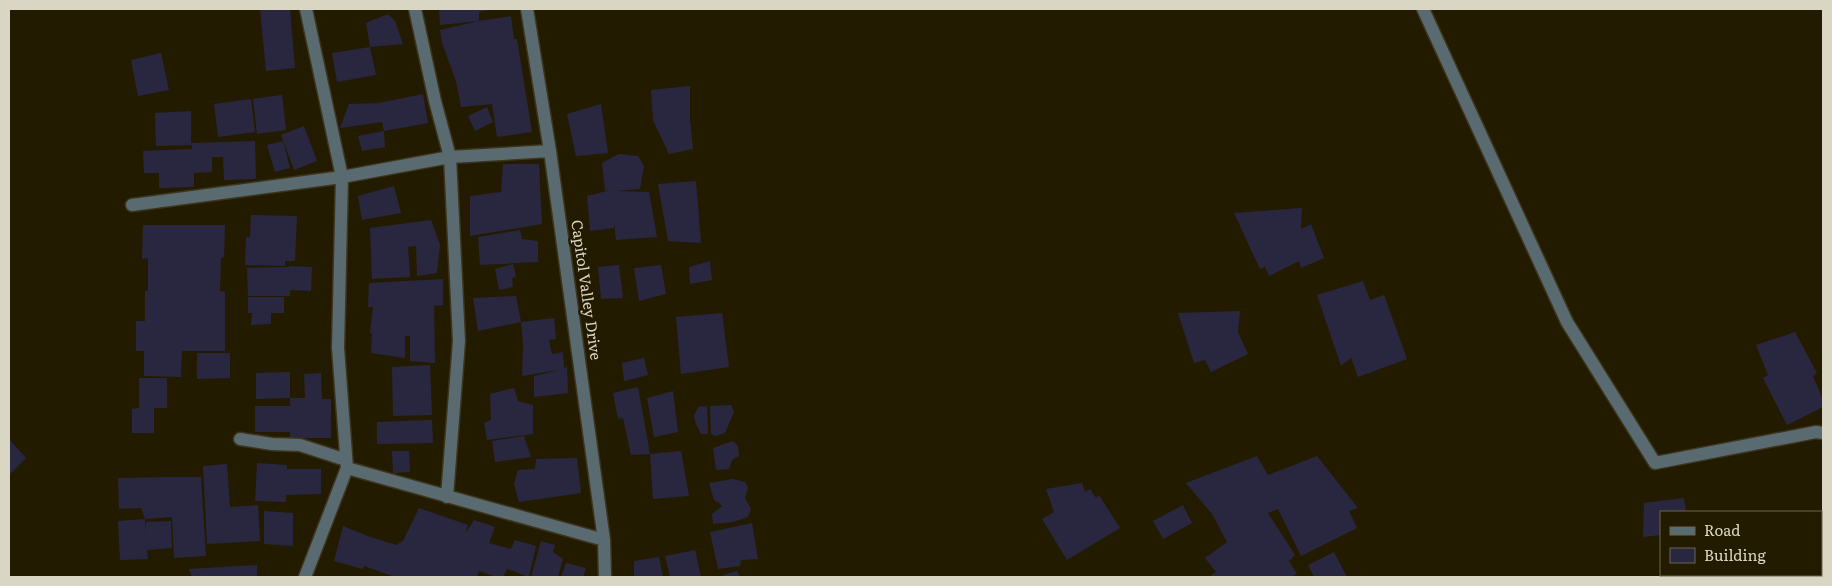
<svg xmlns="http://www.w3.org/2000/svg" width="1832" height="586" font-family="Literata,serif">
<rect width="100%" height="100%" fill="#231b00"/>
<path fill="#292740" d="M260 9H290L295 68 266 71Z
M439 9H495L479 12V21L511 16 514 39H517L532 132 497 137 492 104 461 107 456 81 442 43 440 30 479 21 440 25Z
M388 14 395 21 403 44 370 47 366 23Z
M370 47 376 75 337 82 332 53Z
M161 53 169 90 138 96 131 60Z
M690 86V119L693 149 669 154 653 120 651 90Z
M423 94 428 123 384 131 382 122 340 128 349 104 379 103Z
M282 95 286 130 257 134 253 99Z
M251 99 255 132 218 137 214 104Z
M601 104 608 153 576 156 567 114Z
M487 107 493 122 475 131 468 116Z
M191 111V143L255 141 256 179 224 180 223 157H212V172L194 173V187L159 188V173H144L143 151 192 149V145L156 146 155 113Z
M304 126 317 161 294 170 281 135Z
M384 131 385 147 362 151 358 136Z
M283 141 290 168 275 172 267 145Z
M619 154 638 156 644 166 640 189 615 191 649 192 657 237 616 240 614 221V228L590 231 587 196 611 190 605 191 602 163Z
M503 164H539L542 224 470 236V196L501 192Z
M696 181 701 243 668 241 658 184Z
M394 186 401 213 362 220 358 196Z
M1302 208 1301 229 1311 224 1324 258 1301 268 1299 261 1269 276 1265 267 1260 269 1234 213Z
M251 215 297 216 295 261H285V266L245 265 246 237H250Z
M431 220 440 245 437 273 417 276 416 246 408 247 410 277 372 279 370 228Z
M143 225H225L224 257 221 258 220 291 225 292V351H182L181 377 144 376V351H136V321H145V291H148V258L142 259Z
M520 230 522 239 538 241V262L480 265 478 237Z
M710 261 712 280 690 284 689 267Z
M513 264 516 277 512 278 513 287 499 290 495 269Z
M619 265 623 298 601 299 598 267Z
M661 265 666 294 639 301 634 268Z
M289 266 312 267 311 291 290 290V296H248L247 268 289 267Z
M443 279V305L434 306 435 363 410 361V336H405V358L371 353 372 333H370L373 307H368L369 283Z
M1363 281 1370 300 1384 295 1407 359 1358 377 1351 358 1341 366 1317 295Z
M516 296 521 322 554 318 556 339 549 340 552 354 563 352 564 368 567 367 568 393 534 397V376L559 370 522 376 523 346 521 322 478 331 473 298Z
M248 297H284V313H271V324L251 325 252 313H248Z
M1240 311 1238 332 1248 354 1211 372 1205 360 1194 363 1178 313Z
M722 313 729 367 681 374 676 317Z
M1795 332 1817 373 1813 376 1823 400V407L1787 425 1763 378 1768 375 1756 345Z
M197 353H230V378L197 379Z
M644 358 648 375 624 381 622 363Z
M430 365 432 415 393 416 392 367Z
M290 372V398L256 399V373Z
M321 373 322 399H331V438H290V432H255V406H290V398H305L304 374Z
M139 378H167V408H154V433H132V409L139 408Z
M638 387 650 454 681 451 689 496 653 499 650 454 631 455 623 418 618 419 613 393Z
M514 388 518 401 533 405V434L487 440 484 423 491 420 490 394Z
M673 391 678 432 654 437 647 398Z
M731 405 734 412 725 433 715 436 711 434 710 406Z
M707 406 708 434H701L696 424 694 416 698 407Z
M432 420 433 443 377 444V422Z
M524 436 531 457 495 462 492 441Z
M9 439 26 458 9 475Z
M733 441 738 446 739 456 732 460 729 469 716 470 713 448Z
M392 451H409L410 472 393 473Z
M1257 456 1268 475 1317 456 1358 508 1349 511 1357 528 1301 556 1278 509 1268 513 1295 555 1289 561 1297 574 1291 577H1212L1211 575 1216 572 1205 558 1227 542 1212 514 1186 483Z
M577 458 581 493 519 502 514 484 518 470 535 469 536 459Z
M257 463 287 465V469H321V494L286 495V502L255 501Z
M227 464 230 507 258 505 260 541 207 544 203 466Z
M170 477H201L206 556 174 558 172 517 145 519 141 508 119 509 118 478Z
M733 479 745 482 748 488 745 498 751 509 748 517 733 522 713 524 712 514 722 506 719 503 714 500 709 483Z
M1082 483 1085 492 1090 489 1096 498 1099 495 1120 528 1067 560 1042 519 1054 512 1046 489Z
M1684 498 1686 512H1661V535L1643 537 1644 503Z
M1183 505 1192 523 1163 539 1153 521Z
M419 508 468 525 465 534 474 520 495 527 489 543 511 549 515 540 536 546 529 577 507 569 503 577H496L479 571 477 577H395L364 566 363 569 334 561 343 526 370 537 396 545 403 541Z
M264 511 293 513V546L264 544Z
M145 519 146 533V522L171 521 172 548 147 550 148 559 120 560 118 521Z
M752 523 758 559 741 560 740 566 718 569 710 532Z
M1821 534 1823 537V557L1821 561Z
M541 541 555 545 553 552 563 559 558 577H531Z
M695 550 701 577H670L665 556Z
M1334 552 1347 577H1314L1308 565Z
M659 557 663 577H634V561Z
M566 563 586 568 583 577H561Z
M257 565V577H192L189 569Z
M737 571 740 577H724L723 575Z
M1681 575H1708L1710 577H1682Z
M1768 575H1810L1808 577H1766Z"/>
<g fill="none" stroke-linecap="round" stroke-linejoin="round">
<g stroke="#3d351b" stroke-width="15">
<path id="minor" d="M415 9 435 101 450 157 459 341 447 497
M527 9 550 151 604 540 605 577
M1423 9 1567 322 1655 463 1816 432 1823 433
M132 205 342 177 450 157 550 151
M240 439 272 444 300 445 346 460
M347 468 604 540
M305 577 347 468 338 348 342 177 306 9"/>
</g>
<use href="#minor" stroke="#596a70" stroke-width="12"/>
</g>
<g text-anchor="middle" stroke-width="5" stroke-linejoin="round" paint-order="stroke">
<g font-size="15" fill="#dad6c4" stroke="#231b00">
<text transform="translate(586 290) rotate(82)" y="5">Capitol Valley Drive</text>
</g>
</g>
<rect width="1832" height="586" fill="none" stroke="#dad6c4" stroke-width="20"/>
<rect x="1660" y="511" width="162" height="65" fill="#231b00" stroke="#6c664e"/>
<rect x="1670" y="527" width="25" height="8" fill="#596a70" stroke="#6c664e"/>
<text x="1704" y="536" font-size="15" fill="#dad6c4">Road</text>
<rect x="1670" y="548" width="25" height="15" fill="#292740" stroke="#6c664e"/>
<text x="1704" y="561" font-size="15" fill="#dad6c4">Building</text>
</svg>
